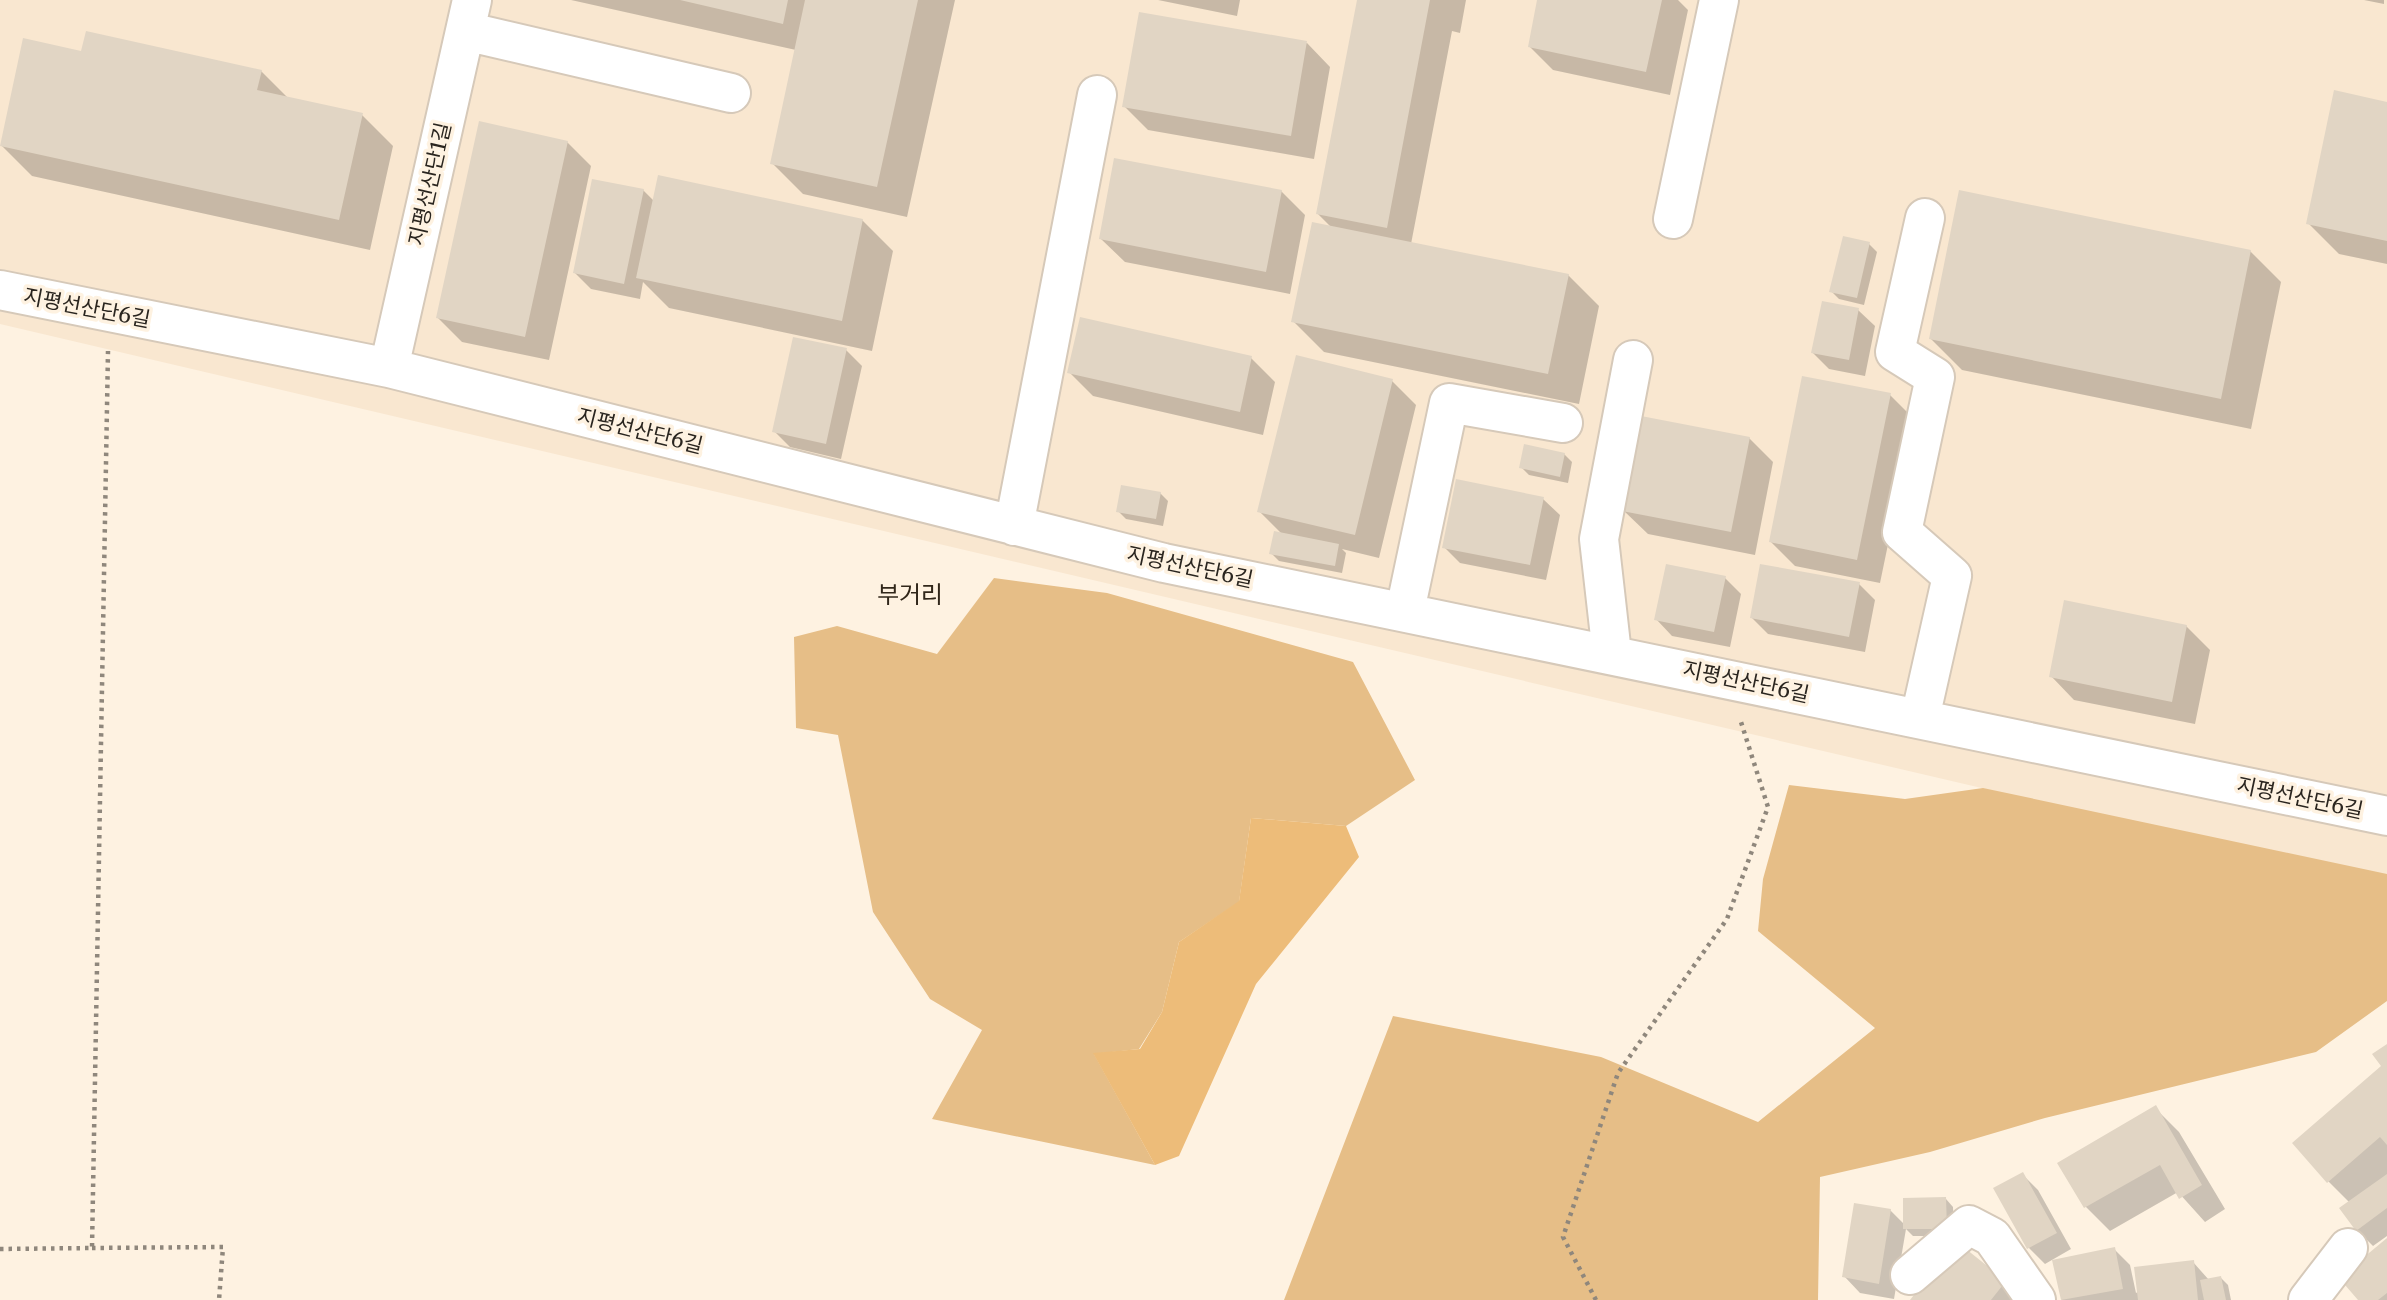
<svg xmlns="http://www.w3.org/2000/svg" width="2387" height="1300" font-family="Merriweather,'Noto Sans KR',serif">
<rect width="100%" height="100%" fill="#fef2e1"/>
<path fill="#f9e7d0" d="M0 0H2387V883L0 324Z"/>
<path fill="#e6be87" d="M994 578 1107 593 1353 662 1415 780 1346 826 1251 818 1239 902 1179 942 1162 1012 1139 1049 1094 1054 1155 1165 932 1119 982 1030 930 999 873 912 838 735 796 728 794 637 837 626 937 654Z
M1789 785 1905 799 1983 788 2387 874V1001L2316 1052 2045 1118 1930 1152 1820 1177 1818 1300H1284L1393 1016 1601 1057 1758 1122 1875 1028 1758 931 1763 879Z"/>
<path fill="#edbc79" d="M1251 818 1346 826 1359 857 1256 984 1179 1156 1155 1165 1093 1053 1140 1049 1162 1012 1179 942 1239 901Z"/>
<path fill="#0003" d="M571 0H955L907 217 803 194 772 163 796 50Z
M1158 0H1240L1237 16Z
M1359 0H1466L1460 33 1452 31 1411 244 1568 275 1599 306 1579 404 1324 352 1293 321 1332 228 1318 214Z
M1539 0H1678L1688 10 1670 95 1553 70 1529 46Z
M2364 0H2384V4Z
M1307 43 1330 67 1314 159 1148 130 1124 106Z
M82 53 261 71 288 98 362 115 393 146 370 250 32 176 1 145Z
M2387 103V264L2339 254 2308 223Z
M567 142 591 166 549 360 462 342 438 318Z
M643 190 654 201 862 220 893 251 872 351 669 308 643 282 640 299 591 289 575 273Z
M1281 191 1305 215 1290 294 1125 262 1101 239Z
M1869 244 1877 252 1864 305 1839 299 1831 291Z
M2250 251 2281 282 2251 429 1962 370 1931 339Z
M1858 310 1875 326 1865 376 1829 369 1813 353Z
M846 350 862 366 841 459 790 447 774 431Z
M1251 358 1275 382 1263 435 1093 396 1069 372Z
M1392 381 1416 405 1379 558 1342 549 1346 553 1342 573 1279 561 1271 553 1282 534 1259 511Z
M1890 395 1914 419 1880 583 1795 566 1771 542Z
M1749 438 1773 462 1755 555 1648 534 1624 511Z
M1564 454 1572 462 1568 483 1529 475 1521 467Z
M1160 493 1168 501 1163 526 1126 519 1118 511Z
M1543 499 1560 515 1546 580 1460 563 1444 547Z
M1725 578 1741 594 1730 647 1672 636 1656 619Z
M1859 584 1875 600 1865 652 1768 634 1752 618Z
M2186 626 2210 650 2195 724 2074 700 2051 676Z
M2387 1075V1236L2373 1246 2357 1230 2350 1203 2328 1181Z
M2155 1108 2179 1132 2225 1209 2205 1222 2178 1192 2110 1231 2086 1207 2060 1163Z
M2022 1174 2038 1190 2071 1249 2045 1264 2029 1248Z
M1946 1199 1953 1207 1954 1236H1913L1906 1229 1894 1299 1860 1293 1844 1276 1890 1210 1905 1225Z
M2387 1240V1300H2361Z
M2114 1249 2130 1265 2136 1293 2193 1262 2209 1280 2220 1277 2228 1285 2231 1300H2062L2054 1261Z
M2005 1282 2020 1300H1913Z"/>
<path fill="#e1d5c4" d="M680 0H788L783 24Z
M805 0H918L877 187 770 164Z
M1357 0H1430L1387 228 1316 214Z
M1537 0H1662L1646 72 1528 47Z
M1139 12 1307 41 1291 136 1122 107Z
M86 31 262 70 257 90 363 113 339 220 0 146 23 38 81 51Z
M2334 90 2387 102V241L2306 224Z
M479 121 568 141 525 337 436 318Z
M1114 158 1282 190 1266 272 1099 239Z
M658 175 863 219 842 321 636 278Z
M592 179 644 189 624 284 573 273Z
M1959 190 2251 250 2221 399 1929 339Z
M1312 222 1569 274 1548 374 1291 322Z
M1843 236 1870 242 1857 298 1829 292Z
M1822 301 1859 308 1849 360 1811 353Z
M1080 317 1252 356 1240 412 1067 373Z
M793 337 847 348 826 444 772 432Z
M1296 355 1393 379 1355 535 1257 512Z
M1802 376 1891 393 1857 560 1769 542Z
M1641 416 1750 437 1731 532 1622 511Z
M1524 444 1565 453 1560 477 1519 468Z
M1456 479 1544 497 1530 565 1442 548Z
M1121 485 1161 492 1156 519 1116 512Z
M1274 531 1339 544 1335 566 1269 554Z
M1666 564 1726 576 1714 632 1654 620Z
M1760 564 1860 582 1849 637 1750 618Z
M2064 600 2187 625 2172 702 2049 677Z
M2387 1044V1145L2380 1137 2327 1183 2292 1143 2381 1066 2372 1054Z
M2156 1105 2202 1185 2179 1199 2160 1165 2084 1208 2057 1163Z
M2023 1172 2057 1233 2027 1249 1993 1188Z
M2387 1174V1208L2356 1231 2339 1208Z
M1946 1197 1947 1229H1903V1198Z
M1854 1203 1891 1209 1879 1284 1842 1277Z
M2387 1238V1293L2378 1300H2358L2339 1278Z
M1956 1241 2006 1281 1991 1300H1910Z
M2115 1247 2123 1289 2061 1300 2052 1260Z
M2194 1260 2198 1300H2138L2134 1267Z
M2221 1276 2226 1300H2204L2200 1280Z"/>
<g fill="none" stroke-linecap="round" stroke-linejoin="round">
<g stroke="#d6c9b9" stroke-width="42">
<path id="minor" d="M465 31 731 93
M1673 219 1719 0
M0 290 389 368 1164 563 2387 816
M389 368 472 0
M1014 526 1097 95
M1405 611 1449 403 1563 423
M1612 654 1599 539 1633 360
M1920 718 1952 576 1902 532 1935 377 1895 352 1925 218
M1910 1275 1969 1225 1992 1237 2036 1300
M2308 1300 2348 1248"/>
</g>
<path stroke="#8f877c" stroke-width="4.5" stroke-dasharray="3.5 5" stroke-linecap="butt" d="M92 1248 223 1247 219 1300
M0 1249 92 1248 108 351
M1596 1300 1563 1237 1618 1073 1727 919 1768 807 1741 722"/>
<use href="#minor" stroke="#fff" stroke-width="38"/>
</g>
<g text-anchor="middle" stroke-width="7" stroke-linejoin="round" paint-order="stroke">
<g font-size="21" fill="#2a251f" stroke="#fef2e1">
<text transform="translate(430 184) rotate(-77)" y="7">지평선산단1길</text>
<text transform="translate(87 308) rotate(11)" y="7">지평선산단6길</text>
<text transform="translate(640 431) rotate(14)" y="7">지평선산단6길</text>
<text transform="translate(1190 567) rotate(12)" y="7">지평선산단6길</text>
<text transform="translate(1746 682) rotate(12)" y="7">지평선산단6길</text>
<text transform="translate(2300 798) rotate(12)" y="7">지평선산단6길</text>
</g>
<g font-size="24" fill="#31271a" stroke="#fef2e1">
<text x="910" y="603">부거리</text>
</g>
</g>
</svg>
